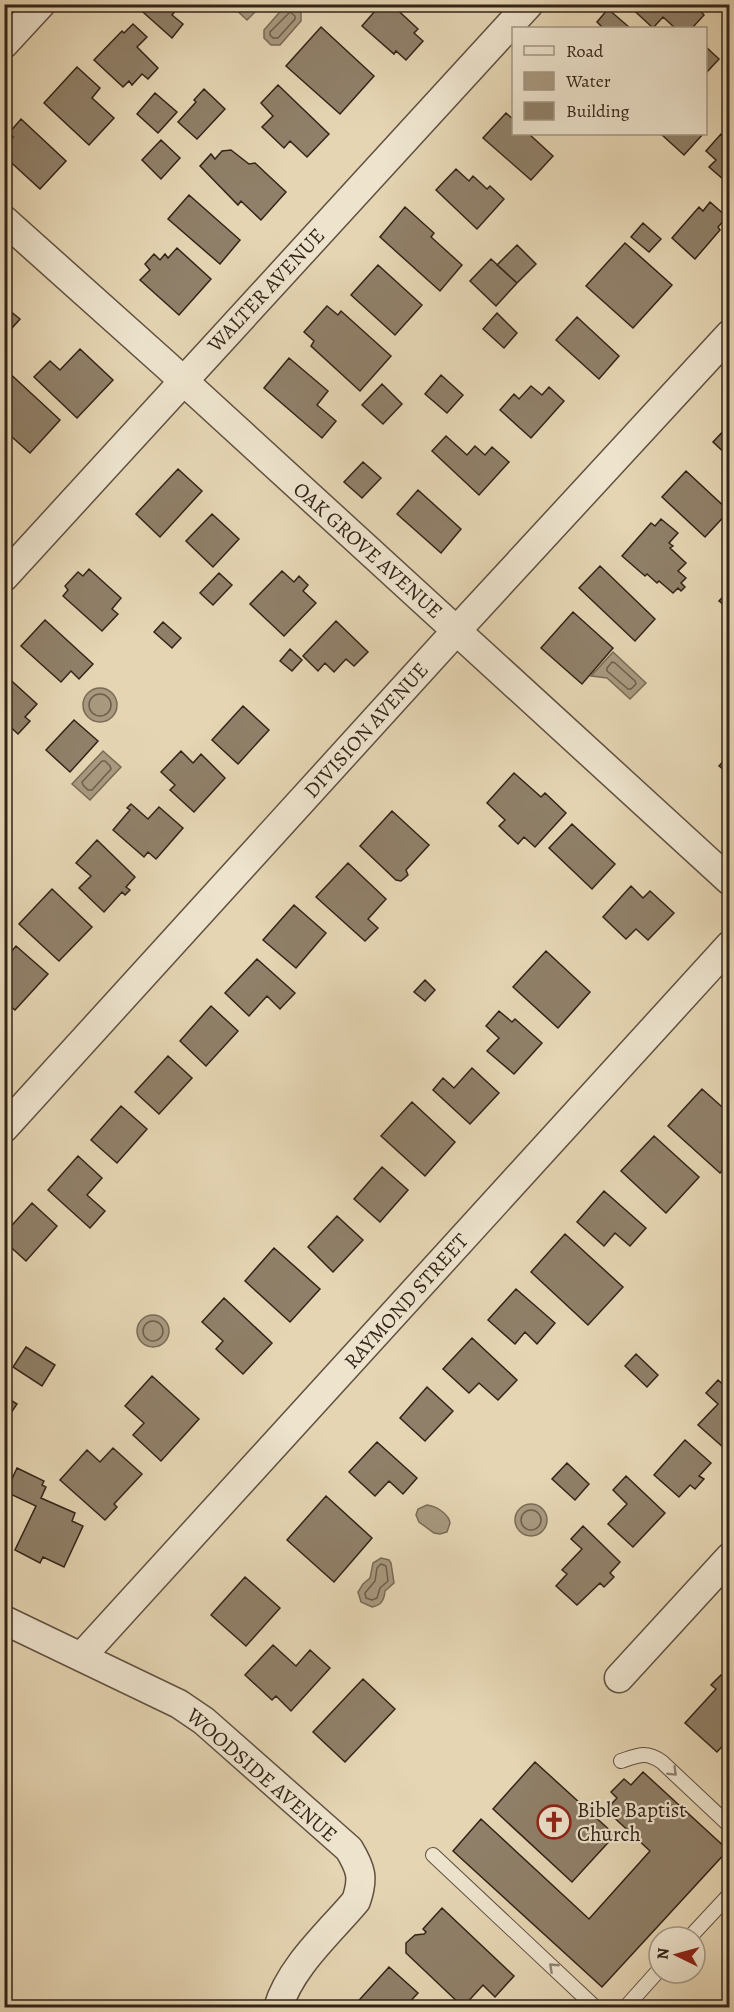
<svg xmlns="http://www.w3.org/2000/svg" width="734" height="2012" font-family="Alegreya,serif">
<rect width="100%" height="100%" fill="#e5d5b3"/>
<filter id="stains"><feTurbulence type="fractalNoise" baseFrequency=".00333" numOctaves="4"/><feColorMatrix values="0 0 0 0 .2 0 0 0 0 .09 0 0 0 0 .02 0 0 0 .5 -.17"/></filter>
<radialGradient id="worn" r=".72"><stop offset=".6" stop-color="#630" stop-opacity="0"/><stop offset="1" stop-color="#630" stop-opacity=".3"/></radialGradient>
<path fill="#a8997f" stroke="#796a56" stroke-width="1.5" d="M234 4H262V5L247 20 232 6Z
M285 6H294L301 13V21L280 45H271L264 38V30Z
M613 652 646 683 630 699 607 678 591 676Z
M83 705a17 17 0 1 1 34 0a17 17 0 1 1-34 0Z
M103 751 121 767 90 800 72 784Z
M137 1331a16 16 0 1 1 32 0a16 16 0 1 1-32 0Z
M515 1520a16 16 0 1 1 32 0a16 16 0 1 1-32 0Z
M427 1505C436 1506 449 1514 450 1523L447 1532 440 1534 434 1533 419 1522 416 1515 418 1509Z
M381 1558 389 1560 391 1563 394 1583 385 1591C384 1600 382 1605 372 1607L361 1602 358 1592 363 1584 370 1578 373 1563Z"/>
<g fill="none" stroke-linecap="round" stroke-linejoin="round">
<path stroke="#6e5e4c" stroke-width="1.5" d="M290 12 295 16V19L278 38H273L270 35V32Z
M612 662 615 663 635 681 636 684 631 689H628L607 671V668Z
M89 705a11 11 0 1 1 22 0a11 11 0 1 1-22 0Z
M102 761H105L110 766 111 769 92 790H88L83 785 82 782Z
M143 1331a10 10 0 1 1 20 0a10 10 0 1 1-20 0Z
M521 1520a10 10 0 1 1 20 0a10 10 0 1 1-20 0Z
M381 1564 386 1566 388 1581 380 1588 377 1598 372 1600 366 1598 365 1593 375 1581 377 1568Z"/>
</g>
<path fill="#908069" stroke="#332419" stroke-width="1.5" d="M181 4 172 15 183 24 172 38 135 5Z
M381 4H391L418 29 414 33 423 41 406 60 396 51 394 54 362 26Z
M627 4H694L704 15 692 28H675L663 17 653 28Z
M608 9 630 28H600L602 27 597 22Z
M133 24 147 37 137 47 158 68 148 79 142 74 132 85 129 81 123 87 94 60 122 31 124 33Z
M321 27 374 76 340 114 286 66Z
M706 47 719 59 706 73Z
M77 67 100 88 92 98 114 118 89 145 44 103Z
M278 85 329 134 307 157 290 141 284 148 262 127 273 116 261 103Z
M204 89 225 109 197 139 178 122 196 102 194 100Z
M155 93 177 112 158 133 137 114Z
M506 113 514 120V134H529L553 156 531 180 483 138Z
M21 119 66 161 40 189 4 156V146L13 137 9 133Z
M661 134H703L684 155Z
M721 134 730 142V185L709 167 716 160 706 151Z
M161 140 180 158 161 179 142 160Z
M231 150 249 164 255 163 286 192 261 220 241 201 238 205 200 166 211 154 215 159 222 151Z
M456 169 469 181 473 176 487 189 490 186 504 199 477 229 436 190Z
M189 195 240 240 220 264 168 219Z
M710 202 727 217 718 227 720 230 695 259 672 238 699 207 703 211Z
M405 207 434 233 431 237 462 265 440 291 380 237Z
M643 223 661 239 649 252 631 237Z
M625 243 672 285 633 328 586 286Z
M517 245 536 264 517 283 497 265Z
M177 248 211 279 179 315 140 280 150 270 145 264 154 254 160 260 165 254 168 258Z
M491 259 517 283 496 306 470 281Z
M378 265 422 305 395 335 351 295Z
M4 306 20 319 4 337Z
M327 306 338 315 341 311 391 356 360 391 311 346 314 341 304 332Z
M497 313 517 333 504 348 483 329Z
M577 317 619 356 599 379 556 340Z
M80 349 113 380 77 418 34 377 50 361 60 370Z
M289 358 328 391 317 405 336 421 322 438 264 388Z
M6 370 60 420 30 453 4 430V372Z
M441 375 463 395 447 413 425 394Z
M382 384 402 404 383 424 362 405Z
M531 386 542 395 549 387 564 401 531 438 500 410 514 394 519 399Z
M730 424V458L713 442Z
M446 436 467 455 475 446 485 455 492 447 509 462 479 495 432 451Z
M363 462 381 478 362 498 344 482Z
M178 469 202 491 160 537 136 514Z
M686 471 729 511 705 537 662 497Z
M418 490 461 529 441 553 397 514Z
M212 514 239 539 213 567 186 541Z
M661 519 678 533 669 543 673 546 670 548 686 563 678 571 686 578 681 583 685 587 681 591 678 588 673 593 659 581 657 583 647 574 645 576 622 556 651 523 655 526Z
M600 566 655 619 635 641 579 588Z
M89 569 121 598 112 609 118 614 102 631 63 596 68 590 65 586 78 572 83 576Z
M282 571 294 582 299 576 308 585 303 591 316 603 284 636 250 604Z
M219 573 232 585 213 605 200 593Z
M730 590V610L719 601Z
M573 612 613 648 582 684 541 648Z
M45 620 93 664 79 679 71 671 61 682 21 646Z
M336 621 368 652 354 666 346 659 334 672 325 663 318 671 303 656Z
M163 622 181 638 172 648 154 632Z
M290 649 302 660 292 671 280 661Z
M4 674 37 704 25 717 30 721 18 734 4 721Z
M243 706 269 730 238 764 212 740Z
M74 720 98 741 70 772 46 750Z
M181 751 193 763 201 754 225 778 194 812 170 790 175 785 161 772Z
M730 754V775L719 766Z
M514 773 541 797 545 793 566 813 535 847 524 837 518 844 499 826 505 820 487 803Z
M131 804 148 819 159 807 183 828 156 859 148 852 144 857 113 830 130 810 127 808Z
M392 811 429 845 406 870 408 875 401 881 396 880 360 846Z
M572 824 615 864 592 889 549 848Z
M97 840 135 877 126 887 130 890 125 895 122 892 104 912 79 888 91 876 76 863Z
M348 863 386 899 368 919 378 928 365 941 316 897Z
M631 886 643 898 650 891 674 913 648 940 636 929 626 939 603 917Z
M52 889 92 927 59 961 19 924Z
M294 905 326 933 296 968 263 940Z
M16 946 48 974 15 1010 4 1001V971L9 967 4 963V960Z
M546 951 590 992 558 1028 513 987Z
M257 959 295 993 280 1009 267 996 249 1016 225 993Z
M425 980 435 990 425 1001 414 992Z
M211 1006 238 1031 206 1066 180 1041Z
M499 1011 512 1022 515 1019 542 1043 514 1074 487 1051 499 1038 486 1026Z
M168 1056 192 1078 159 1114 135 1092Z
M472 1068 499 1093 470 1124 433 1090 443 1078 454 1088Z
M702 1089 730 1114V1162L720 1173 668 1126Z
M412 1102 455 1142 425 1176 381 1136Z
M121 1106 147 1129 117 1163 91 1140Z
M654 1136 699 1177 666 1213 621 1171Z
M78 1156 102 1178 87 1195 105 1211 90 1228 48 1190Z
M382 1167 408 1190 380 1222 354 1199Z
M604 1191 646 1228 630 1246 615 1233 604 1246 577 1222Z
M32 1203 57 1226 26 1261 4 1241V1234Z
M337 1216 363 1240 333 1272 308 1247Z
M565 1234 623 1287 588 1325 531 1272Z
M274 1248 320 1289 290 1322 245 1281Z
M516 1289 555 1323 537 1344 525 1332 515 1344 488 1320Z
M224 1298 272 1343 243 1374 216 1349 223 1341 202 1322Z
M472 1338 517 1380 498 1400 479 1383 469 1393 443 1369Z
M26 1347 55 1365 42 1386 13 1367Z
M636 1354 658 1375 647 1387 625 1366Z
M152 1376 199 1419 161 1461 133 1435 144 1423 125 1406Z
M718 1380 730 1391V1442L724 1448 698 1425 718 1404 706 1393Z
M427 1387 453 1411 425 1441 400 1418Z
M4 1396 17 1404 4 1423Z
M685 1440 711 1463 699 1476 704 1479 695 1489 690 1485 679 1497 654 1475Z
M377 1442 417 1478 403 1494 389 1481 375 1496 349 1472Z
M113 1448 142 1474 114 1504 117 1507 105 1520 60 1480 87 1450 100 1462Z
M567 1463 589 1484 575 1500 552 1479Z
M17 1468 44 1481 42 1485 46 1487 41 1498 75 1513 72 1521 83 1526 64 1567 43 1557 40 1563 15 1550 36 1506 6 1492Z
M626 1476 665 1513 633 1547 608 1524 627 1504 613 1490Z
M326 1496 372 1538 334 1582 287 1540Z
M583 1526 620 1562 610 1573 614 1577 604 1587 600 1583 577 1605 556 1586 567 1574 562 1570 582 1549 571 1539Z
M245 1577 280 1608 246 1646 211 1615Z
M273 1645 296 1666 310 1650 330 1668 291 1711 276 1696 272 1700 245 1675Z
M730 1674V1738L717 1752 685 1723 716 1689 711 1685 721 1675 725 1678Z
M363 1679 395 1709 345 1762 313 1732Z
M535 1762 615 1835 572 1882 493 1809Z
M643 1772 728 1850 602 1987 453 1851 481 1819 589 1919 650 1851 606 1810 617 1798 611 1792 624 1779 631 1785Z
M442 1908 514 1976 495 1997 483 1985 463 2007 406 1953V1943L415 1935 424 1934 426 1932 423 1929Z
M389 1967 418 1993 404 2008H352Z"/>
<g fill="none" stroke-linecap="round" stroke-linejoin="round">
<g stroke="#605040" stroke-width="16">
<path id="service" d="M621 1761C639 1755 646 1751 662 1762L730 1826
M433 1855 596 2008
M690 1937 730 1894
M625 2008 659 1970"/>
</g>
<g stroke="#605040" stroke-width="31">
<path id="minor" d="M4 44 41 4
M4 220 165 364 730 881
M4 577 529 4
M4 1128 457 630 730 334
M4 1620 179 1704 204 1721 349 1849C361 1869 364 1878 356 1901 329 1933 290 1967 278 2008
M81 1657 730 945
M619 1678 730 1557"/>
</g>
<use href="#service" stroke="#eee4ce" stroke-width="14"/>
<use href="#minor" stroke="#eee4ce" stroke-width="28"/>
</g>
<defs><path id="oneway-chevron" d="M-2-3.5L2.5 0L-2 3.5" fill="none" stroke-width="1.6" stroke-linecap="round" stroke-linejoin="round" transform="scale(1.5)"/></defs>
<g stroke="#908474">
<use href="#oneway-chevron" transform="translate(673 1772) rotate(44)"/>
<use href="#oneway-chevron" transform="translate(553 1967) rotate(-137)"/>
</g>
<defs>
<g id="church-ring" transform="scale(1.725)"><circle r="9.5" fill="#eee4ce" stroke="#8f2418" stroke-width="1.5"/><path d="M-1.2-6h2.4v3.5h3.3v2.4h-3.3V6h-2.4V-.1h-3.3v-2.4h3.3Z" fill="#8f2418"/></g>
</defs>
<g fill-rule="evenodd">
<use href="#church-ring" x="554" y="1822"/>
</g>
<g text-anchor="middle" stroke-width="4.5" stroke-linejoin="round" paint-order="stroke">
<g font-size="21" fill="#332419" stroke="#eee4ce">
<text transform="translate(266 290) rotate(-47)" y="7">WALTER AVENUE</text>
<text transform="translate(368 550) rotate(42)" y="7">OAK GROVE AVENUE</text>
<text transform="translate(366 730) rotate(-48)" y="7">DIVISION AVENUE</text>
<text transform="translate(406 1301) rotate(-48)" y="7">RAYMOND STREET</text>
<text transform="translate(262 1775) rotate(41)" y="7">WOODSIDE AVENUE</text>
</g>
<g font-size="21" fill="#332419" stroke="#eee4ce" text-anchor="start">
<text x="577" y="1817">Bible Baptist<tspan x="577" dy="24">Church</tspan></text>
</g>
</g>
<rect width="734" height="2012" fill="none" stroke="#e5d5b3" stroke-width="24"/>
<rect x="6" y="6" width="722" height="2000" fill="none" stroke="#332419" stroke-width="3"/>
<rect x="12" y="12" width="710" height="1988" fill="none" stroke="#332419" stroke-width="1.5"/>
<rect x="512" y="27" width="195" height="108" fill="#eee4ce" stroke="#a39786" stroke-width="1.5"/>
<rect x="524" y="46" width="30" height="9" fill="#eee4ce" stroke="#a39786" stroke-width="1.5"/>
<text x="566" y="57" font-size="18" fill="#332419">Road</text>
<rect x="524" y="72" width="30" height="18" fill="#a8997f" stroke="#a39786" stroke-width="1.5"/>
<text x="566" y="87" font-size="18" fill="#332419">Water</text>
<rect x="524" y="102" width="30" height="18" fill="#908069" stroke="#a39786" stroke-width="1.5"/>
<text x="566" y="117" font-size="18" fill="#332419">Building</text>
<g transform="translate(677 1955) rotate(275)"><circle r="28" fill="#eee4ce" stroke="#a39786" stroke-width="1.5"/>
<path d="M0-4.5L10 22L0 15L-10 22Z" fill="#8f2418"/>
<text y="-9" font-size="16" font-weight="bold" text-anchor="middle" fill="#332419">N</text>
</g>
<rect width="100%" height="100%" filter="url(#stains)"/>
<rect width="100%" height="100%" fill="url(#worn)"/>
</svg>
